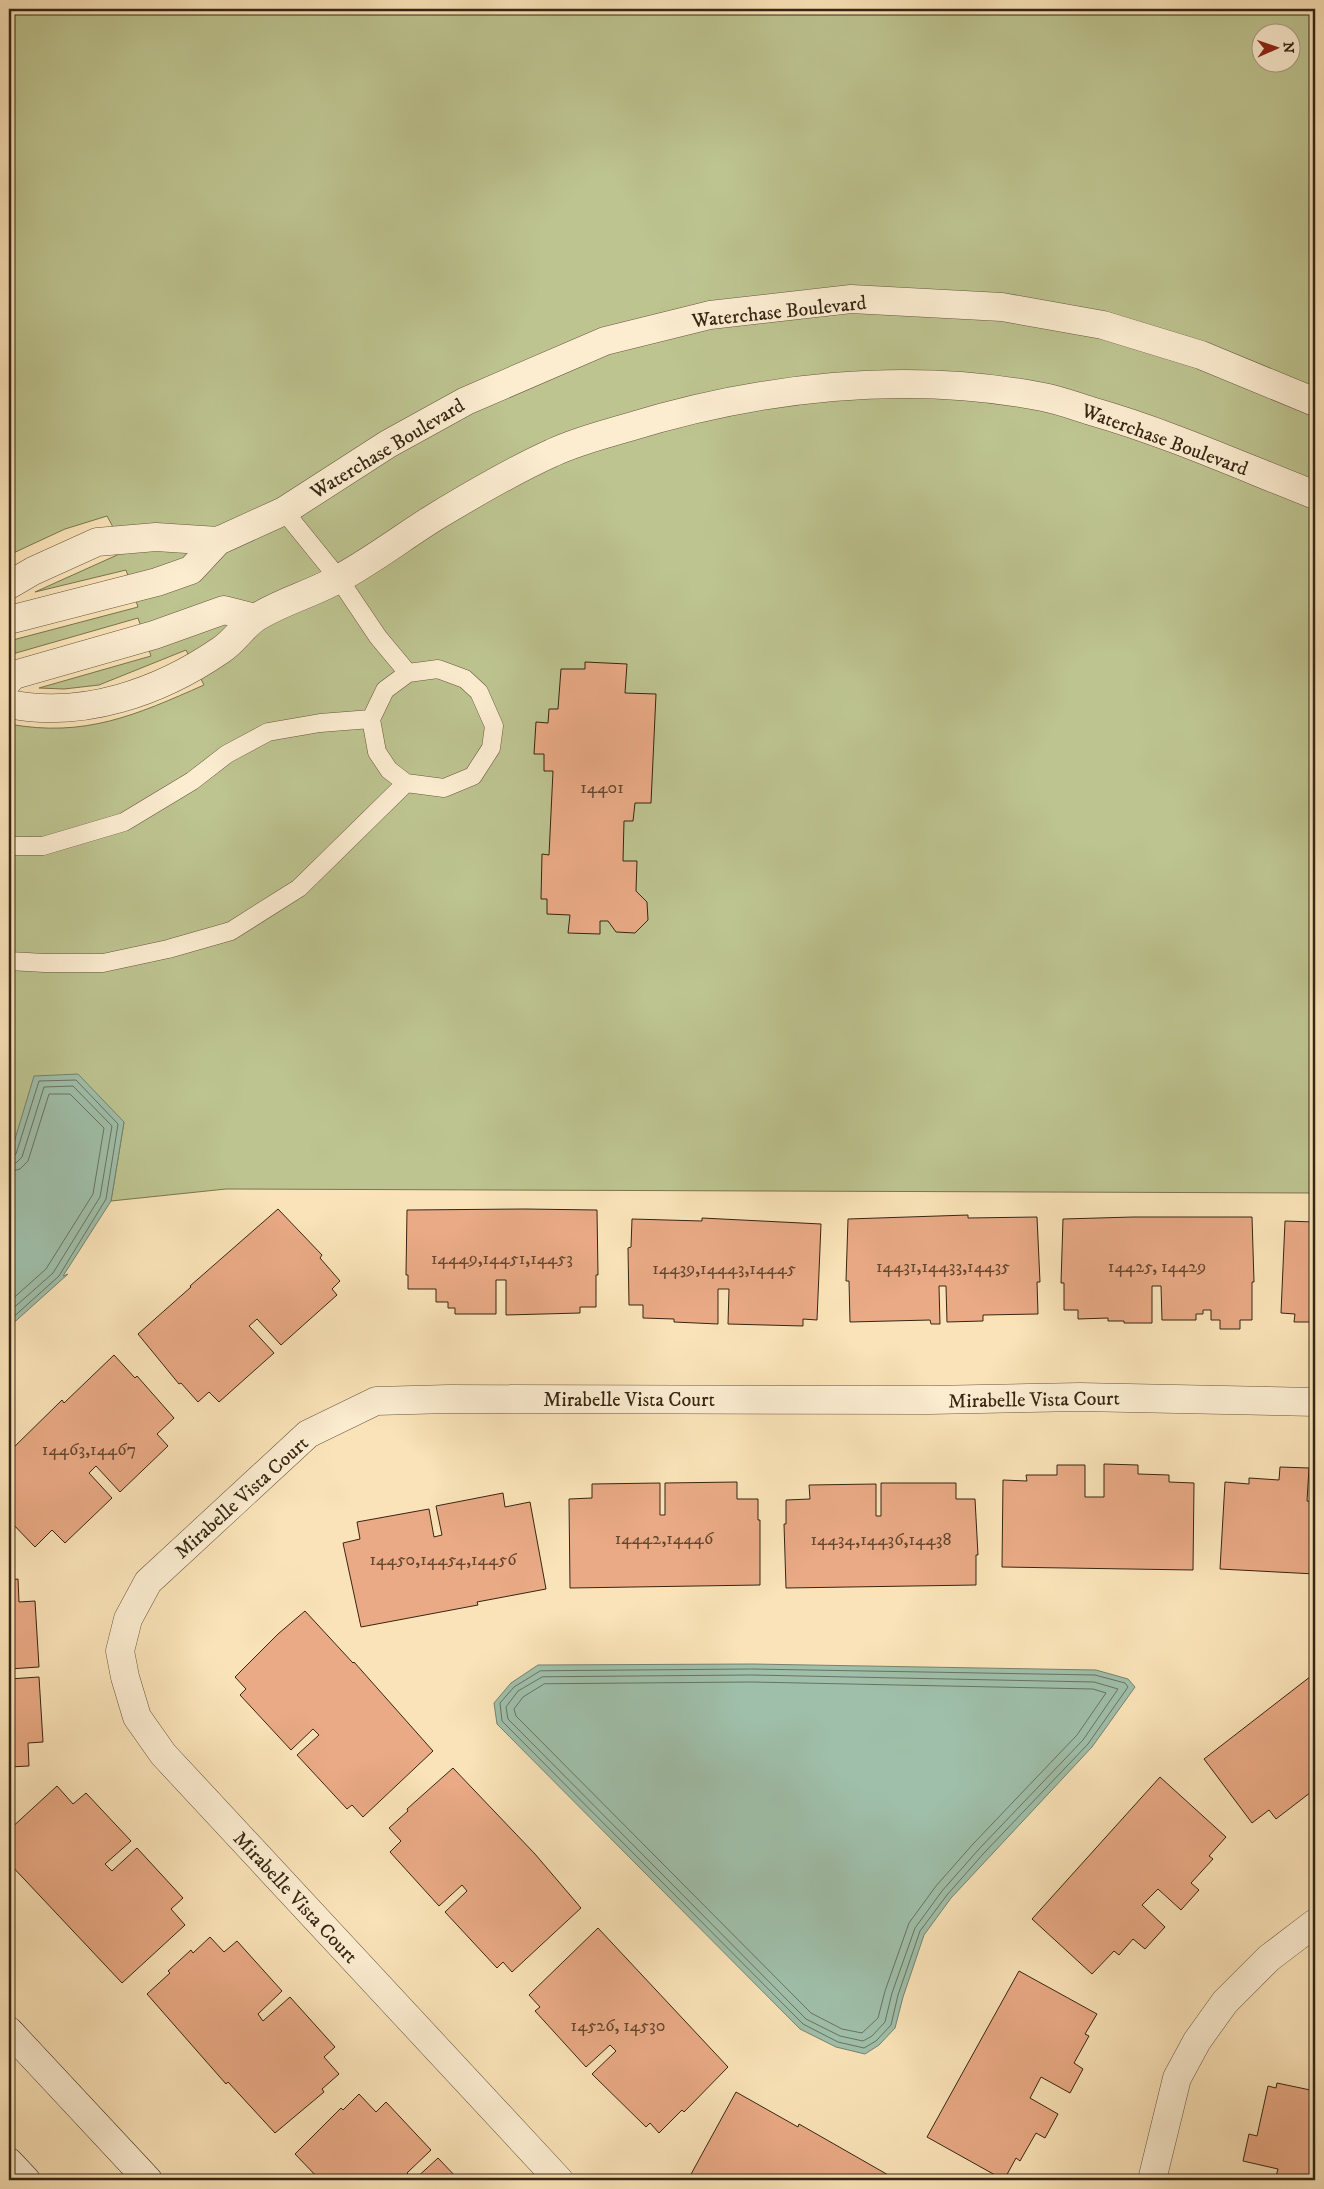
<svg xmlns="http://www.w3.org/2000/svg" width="1324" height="2189" font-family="'IM FELL DW Pica',serif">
<rect width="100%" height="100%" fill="#fae3b8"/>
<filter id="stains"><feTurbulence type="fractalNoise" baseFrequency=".004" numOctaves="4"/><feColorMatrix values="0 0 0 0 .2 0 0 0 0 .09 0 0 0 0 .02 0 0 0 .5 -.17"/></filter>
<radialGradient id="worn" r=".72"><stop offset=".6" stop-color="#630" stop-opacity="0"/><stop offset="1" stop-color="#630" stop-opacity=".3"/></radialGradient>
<path fill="#bdc490" stroke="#7a7552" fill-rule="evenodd" d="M9 9H1315V1193L226 1189 111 1201 124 1122 20 1128 9 1159V724C85 738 136 715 204 685L186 650 99 685 64 689 39 688 151 656 138 618 9 655V641L138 607 126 570 35 592 126 551 107 516 65 529 9 555ZM1262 32H1292V62H1262Z"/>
<path fill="#9fbfaa" stroke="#75826e" d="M78 1074 124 1122 111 1201 63 1276 68 1274 9 1327V1159L34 1076Z
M752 1664 1096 1670 1128 1679 1135 1687 1092 1747 951 1898 924 1935 903 1997 895 2028 879 2045 865 2054 836 2047 800 2029 497 1724 494 1703 511 1683 538 1665Z"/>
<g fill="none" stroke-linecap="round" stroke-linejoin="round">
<path stroke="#6a725f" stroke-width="1" d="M9 1158 16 1154 39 1081 76 1080 118 1124 106 1199 59 1276 9 1321
M9 1164 16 1163 22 1157 44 1087 73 1086 112 1126 100 1197 53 1273 9 1312
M9 1172 20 1169 28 1161 49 1094H70L104 1128 93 1194 46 1269 9 1302
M752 1669 1095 1675 1125 1683 1128 1687 1088 1744 984 1853 947 1895 920 1931 898 1995 891 2025 876 2041 864 2048 838 2042 803 2024 502 1721 500 1703 514 1687 540 1671Z
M752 1675 1094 1682 1118 1689 1083 1740 979 1849 942 1891 915 1928 892 1993 885 2022 872 2036 863 2041 840 2036 806 2019 508 1719 506 1707 518 1691 542 1677Z
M752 1682 1093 1689 1106 1693 1077 1735 973 1844 936 1886 909 1923 885 1991 878 2018 862 2033 842 2029 811 2013 516 1716 514 1709 523 1697 544 1684Z"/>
</g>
<path fill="#e9aa85" stroke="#362614" d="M585 662 627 664 625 693 656 694 651 803H635L633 821H624L623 861H637L636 891 647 902 648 920 635 933 616 932 608 921H600V934L568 933 570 915 547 914V899H541L542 854 549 855 553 771H544V754H534L536 722 548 723 549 709H558L561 669H585Z
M278 1209 322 1255 320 1258 340 1281 332 1289 337 1295 281 1345 257 1319 249 1326 274 1353 219 1402 209 1392 198 1402 181 1383 179 1384 138 1334 191 1287 190 1286Z
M525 1209 597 1210 598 1275H596V1307H580V1313L506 1315V1280H496V1314H455V1308H448V1302H436V1289H408V1275H406L407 1210Z
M968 1215V1218L1037 1217 1040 1282H1037L1038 1314 983 1315V1321L947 1322 946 1286H939L940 1324H931L930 1320 850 1322 849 1281H846L848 1219Z
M1133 1217H1252L1254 1282H1252V1320H1240V1329H1220V1320H1211V1310H1203V1314H1196V1320H1162L1161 1286H1152V1323H1124V1321H1108V1318L1078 1319V1310H1064V1283H1061L1063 1219Z
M702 1218 821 1224 817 1320 803 1319V1326L728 1324 729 1289H718V1324L674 1322V1319L643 1318V1305H629L628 1248 631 1247 632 1219 702 1221Z
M1285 1221 1315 1222V1322H1294L1295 1314 1281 1313Z
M114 1355 135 1378 137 1376 174 1418 157 1434 168 1446 120 1492 96 1466 89 1473 112 1498 65 1543 52 1530 35 1547 9 1520V1452L62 1400 64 1403Z
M1104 1464 1138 1465V1474L1169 1475V1482L1194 1483 1193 1570 1002 1567 1003 1480 1027 1481 1026 1475H1057V1465H1085V1497H1104Z
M1280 1467 1309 1468 1307 1501 1315 1502V1574L1220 1569 1225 1482 1249 1484V1478L1279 1480Z
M737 1482V1499H758V1520H760V1585L570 1588 569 1499 592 1498V1484L660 1483V1515H665V1483Z
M881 1483H956V1499H975L978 1555H976V1585L786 1588 784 1524H786V1500L810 1499 809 1485 876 1484V1516H881Z
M503 1493 505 1507 530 1502 546 1589 477 1602 478 1605 361 1627 343 1543 360 1539 357 1522 429 1509 434 1537 442 1535 436 1506Z
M18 1579 19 1602 35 1601 39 1667 9 1669V1580Z
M305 1611 353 1663 354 1662 433 1751 363 1817 352 1805 347 1809 297 1755 319 1735 313 1729 291 1750 240 1695 246 1689 235 1677 278 1634Z
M1315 1673V1763L1312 1766 1315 1769V1789L1276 1819 1269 1810 1252 1823 1204 1759Z
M39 1677 43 1742 28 1743 29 1766 9 1767V1679Z
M453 1768 535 1854 581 1908 512 1972 503 1962 497 1968 445 1912 467 1891 462 1885 439 1906 390 1852 401 1841 389 1828 408 1811 407 1809Z
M1160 1777 1226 1837 1209 1856 1213 1859 1191 1883 1199 1890 1181 1910 1158 1889 1142 1905 1165 1927 1145 1949 1133 1939 1119 1955 1114 1951 1092 1974 1032 1919Z
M57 1786 73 1804 86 1793 131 1841 105 1864 112 1871 137 1848 183 1898 171 1909 185 1925 122 1983 9 1863V1830Z
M598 1928 728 2067 684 2112 682 2110 659 2133 650 2123 646 2127 592 2074 616 2051 610 2045 586 2067 535 2011 540 2007 529 1995Z
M210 1937 224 1952 237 1941 282 1991 258 2014 263 2021 290 1997 335 2047 324 2057 339 2074 322 2089 324 2092 275 2133 228 2082 226 2084 147 1994 170 1973 168 1971 191 1950 193 1953Z
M1019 1971 1097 2014 1085 2034 1089 2036 1074 2063 1083 2069 1070 2093 1041 2077 1030 2098 1058 2114 1045 2138 1036 2133 1020 2161 1016 2158 1004 2180 927 2137Z
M1277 2083 1315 2091V2180H1275L1278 2169 1243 2161 1249 2134 1257 2136 1268 2086 1276 2088Z
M736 2092 798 2127 799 2124 897 2180H697L690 2176Z
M359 2094 376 2112 386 2102 431 2150 407 2173 414 2180H320L295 2154 341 2108 343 2110Z
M438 2158 459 2180H414Z"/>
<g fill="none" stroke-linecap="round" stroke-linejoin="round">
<g stroke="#67553d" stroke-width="19">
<path id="service" d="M284 511 339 579 378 637 408 673 438 669 465 679 479 692 494 726 491 748 473 776 444 788 406 783 389 770 377 752 371 719 385 690 408 673
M9 846H43L124 822 192 781 227 754 268 732 320 723 371 719
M9 961 45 963H103L168 949 231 931 299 888 406 783"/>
</g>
<g stroke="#67553d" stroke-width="29">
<path id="minor" d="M9 585 33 571 97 542 156 537 218 541 284 511 388 444 466 401 605 341 710 315 851 299 1002 307 1103 325 1201 355 1315 402
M9 620 157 582 191 570 218 541
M9 680 14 675 154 635 224 610 255 618
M9 704C83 719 160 692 221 650 235 641 244 625 257 617 283 601 314 593 340 578 373 560 403 537 435 517 473 494 512 471 552 453 575 442 602 435 626 428 759 387 906 370 1043 397 1059 400 1075 406 1091 411 1168 433 1241 466 1315 495
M559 2180 163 1754 137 1717 125 1677 120 1651 128 1619 148 1582 308 1434 376 1401 449 1399 930 1400 1080 1397 1315 1402
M1152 2180 1177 2078 1197 2041 1225 2002 1269 1958 1315 1923"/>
</g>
<g stroke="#362614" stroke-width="29">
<path id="secondary" d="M9 2031 148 2180
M9 2162 26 2180"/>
</g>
<use href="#service" stroke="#fcedd1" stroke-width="18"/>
<use href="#minor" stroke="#fcedd1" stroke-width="28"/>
<use href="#secondary" stroke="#fcedd1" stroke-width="28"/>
</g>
<g text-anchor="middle" stroke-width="4" stroke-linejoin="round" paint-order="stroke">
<g font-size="18" fill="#634730">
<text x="602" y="793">14401</text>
<text x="502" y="1264">14449,14451,14453</text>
<text x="943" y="1272">14431,14433,14435</text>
<text x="1157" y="1272">14425, 14429</text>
<text x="724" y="1274">14439,14443,14445</text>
<text x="89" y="1455">14463,14467</text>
<text x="664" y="1544">14442,14446</text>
<text x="881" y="1545">14434,14436,14438</text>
<text x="443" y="1565">14450,14454,14456</text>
<text x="618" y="2031">14526, 14530</text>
</g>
<g font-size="20" fill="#362614" stroke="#fcedd1">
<text transform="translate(779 311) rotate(-6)" y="7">Waterchase Boulevard</text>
<text transform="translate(1165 439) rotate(20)" y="7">Waterchase Boulevard</text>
<text transform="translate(387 448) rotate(-31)" y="7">Waterchase Boulevard</text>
<text x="629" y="1406">Mirabelle Vista Court</text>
<text transform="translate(1034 1399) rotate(-1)" y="7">Mirabelle Vista Court</text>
<text transform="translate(241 1497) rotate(-42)" y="7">Mirabelle Vista Court</text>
<text transform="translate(296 1897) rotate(47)" y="7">Mirabelle Vista Court</text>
</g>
</g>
<rect width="1324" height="2189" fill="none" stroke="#fae3b8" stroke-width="30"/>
<rect x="10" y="10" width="1304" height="2169" fill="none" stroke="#362614" stroke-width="2.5"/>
<rect x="15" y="15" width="1294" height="2159" fill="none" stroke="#362614"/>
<g transform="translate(1276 48) rotate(88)"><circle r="24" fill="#fcedd1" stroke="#ad9d85"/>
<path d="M0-4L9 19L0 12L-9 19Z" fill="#8f2418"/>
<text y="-8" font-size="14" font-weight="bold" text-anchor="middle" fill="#362614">N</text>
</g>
<rect width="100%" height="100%" filter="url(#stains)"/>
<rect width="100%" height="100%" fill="url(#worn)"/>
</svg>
